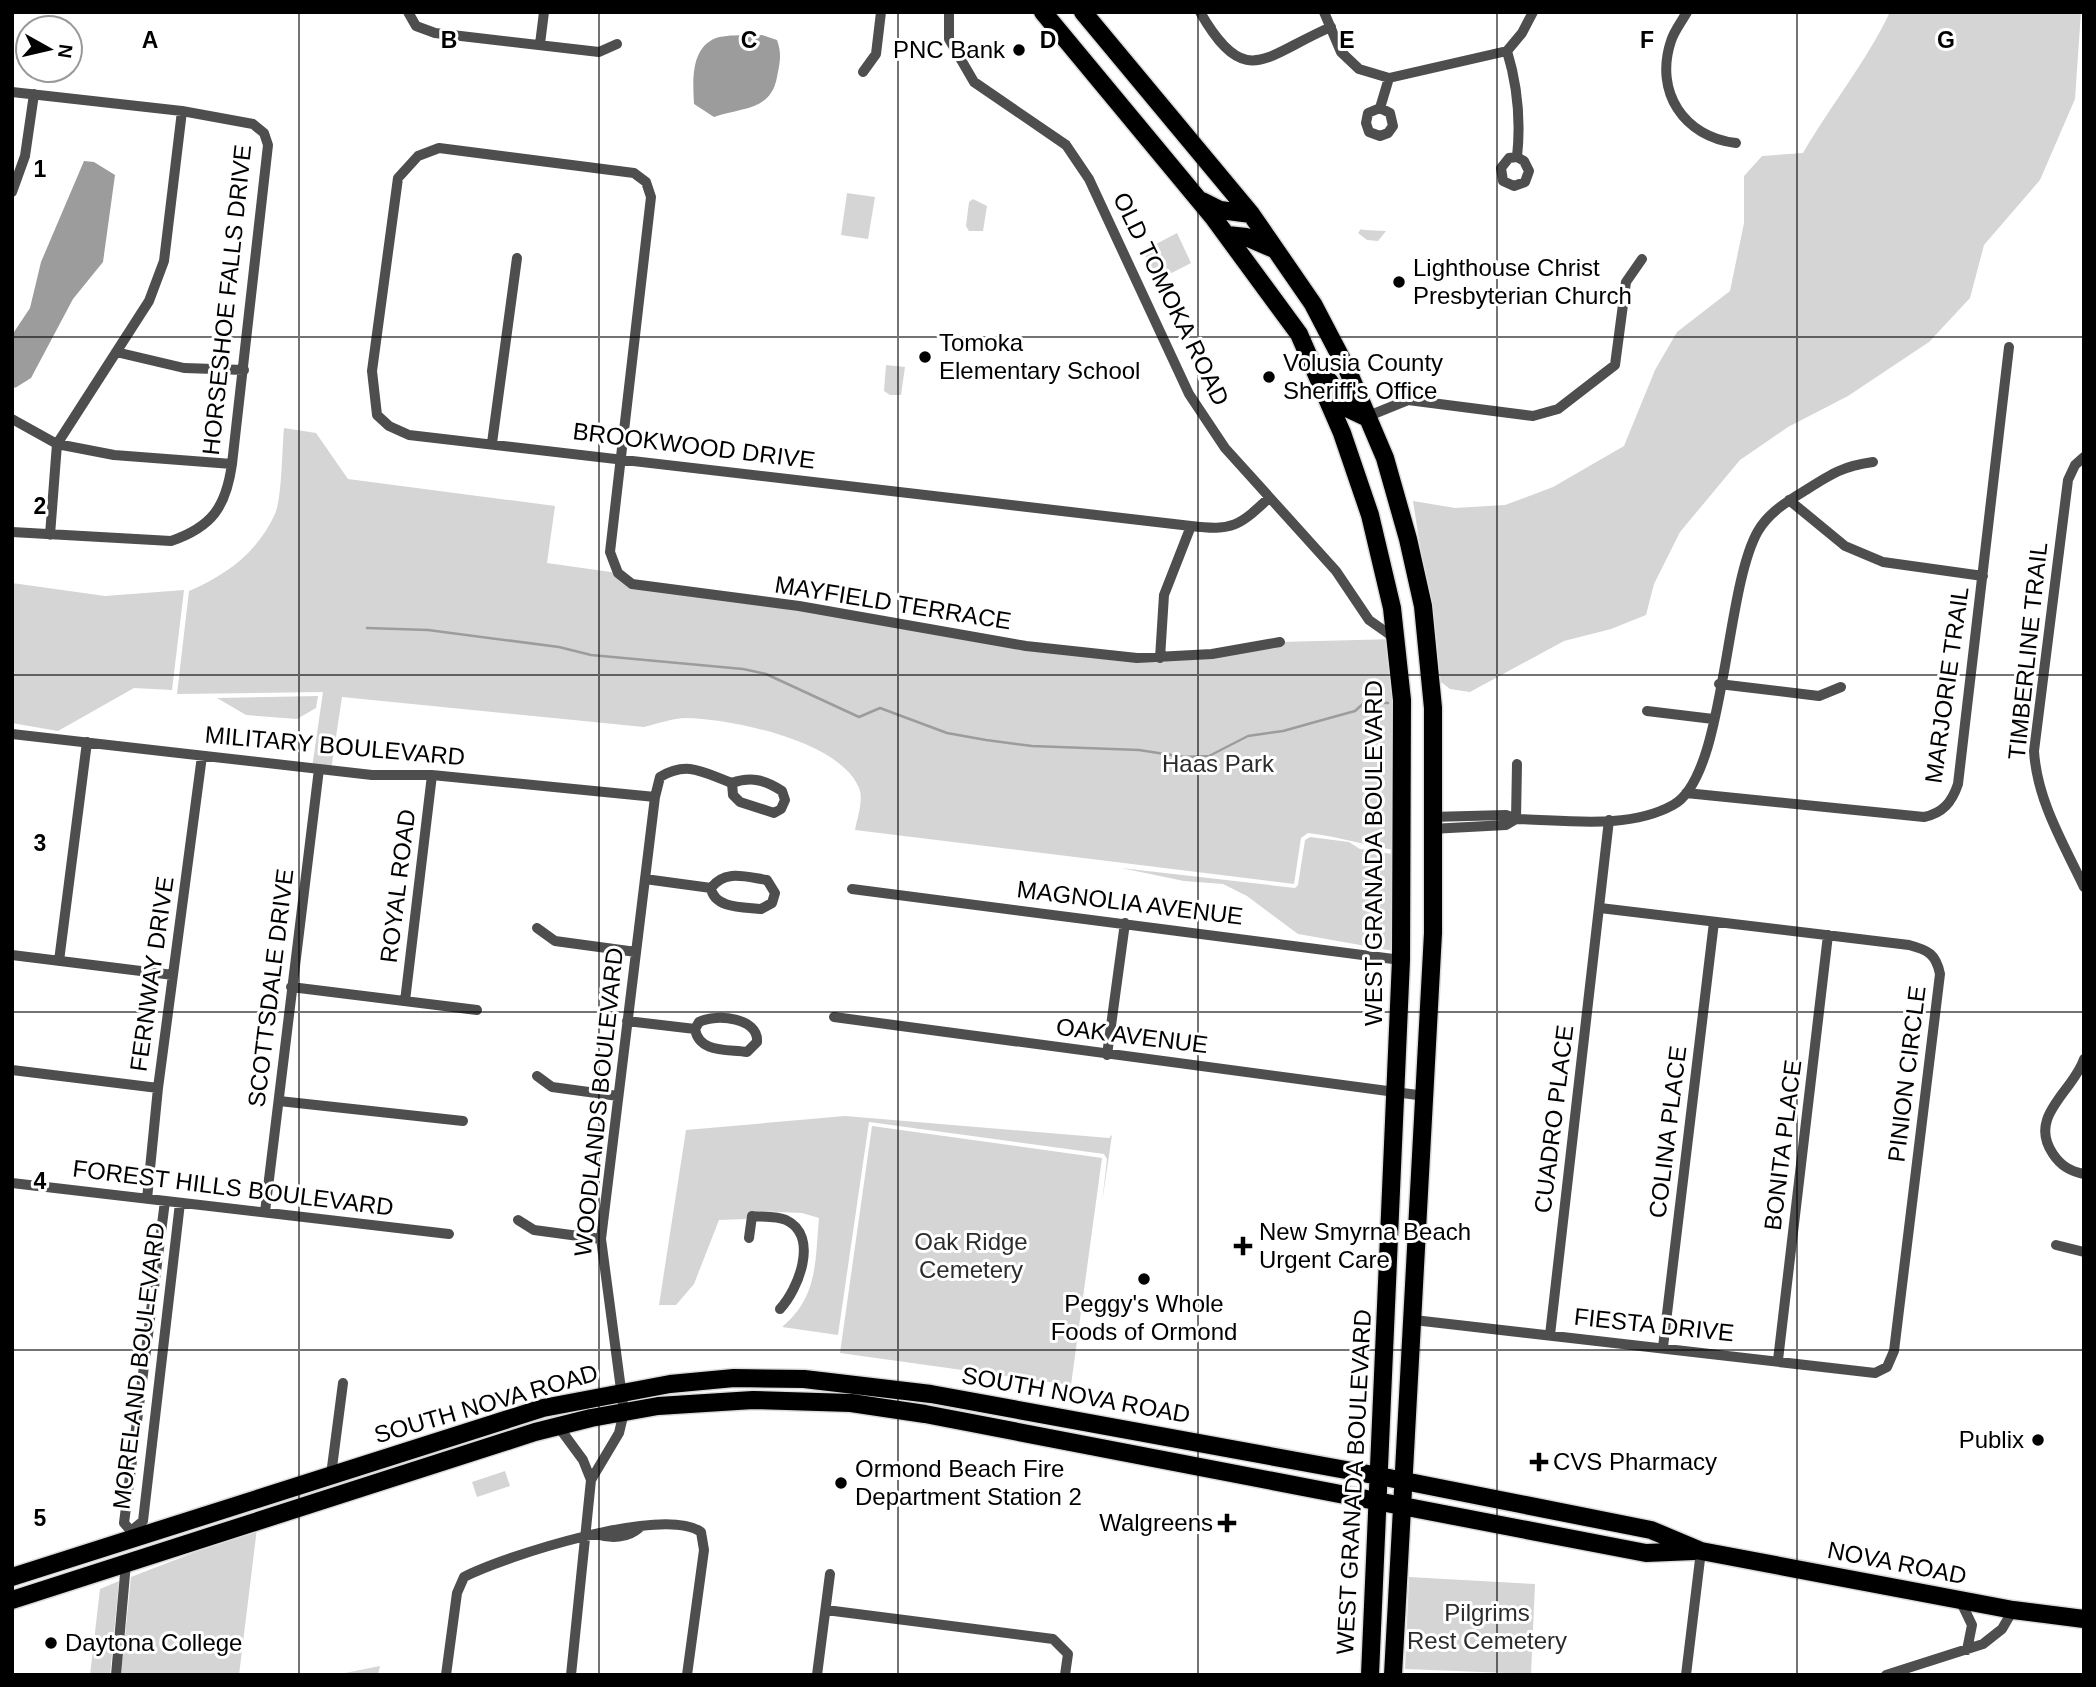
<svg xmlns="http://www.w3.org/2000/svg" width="2096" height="1687" font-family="Helvetica,sans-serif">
<rect width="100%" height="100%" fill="#fff"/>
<path fill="#d5d5d5" d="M1890 12H2081L2075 99 2040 180 1984 245 1970 298 1929 342 1848 396 1788 427 1740 460 1680 532 1654 584 1646 615 1611 629 1564 641 1470 692 1450 689 1441 682 1413 501 1455 508 1505 505 1553 487 1624 446 1655 370 1677 332 1730 291 1744 223V176L1762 156 1803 153C1831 105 1866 62 1890 12Z
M847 193 875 197 868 239 841 235Z
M973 199 987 206 983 231H969L966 226 969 202Z
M1361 229 1364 230 1386 231 1378 241 1367 240 1358 233Z
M1177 233 1191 263 1158 280 1143 251Z
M886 365 905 367 901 395H890L884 391Z
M284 428 316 433 348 479 555 506 547 563 618 573 632 584 1137 658 1280 642 1396 639 1401 851C1368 846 1341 837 1308 833L1301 838 1294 884 855 830C857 819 864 799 859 788 840 741 733 719 686 718 673 718 657 724 644 727L342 697 331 770 312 768 323 692 177 694 189 591C226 575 257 553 275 514 282 498 282 449 284 428Z
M12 583 105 596 184 590 172 690 134 688 58 731 12 723Z
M318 696 316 708 297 719 246 715 217 698Z
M1310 837 1349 842 1360 849 1392 854 1394 951 1298 934 1247 896 1223 884 1184 881 1121 868 1295 888 1298 885 1305 840Z
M845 1116 1109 1138 1112 1135 1102 1203 1107 1159 1104 1154 869 1122 838 1335 782 1327C818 1297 815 1262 819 1218L802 1213 753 1211 746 1219 719 1220 694 1284 676 1305H659L686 1130Z
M872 1126 1102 1158 1071 1385 840 1353Z
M505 1471 510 1486 477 1497 472 1482Z
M257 1528 239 1675H121L131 1577Z
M1409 1577 1535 1584 1531 1674 1405 1669Z
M119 1581 110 1675H90L100 1589Z
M380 1666 378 1675H335Z"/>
<path fill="#9c9c9c" d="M762 35 777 40C782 54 780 62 777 77 771 111 742 107 714 117L694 104C693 82 690 48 716 38 729 34 749 36 762 35Z
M84 161 94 162 115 175 103 262 73 299 31 378 15 388 12 384V335L30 308 41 262Z"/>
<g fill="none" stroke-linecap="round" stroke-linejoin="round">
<path stroke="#9c9c9c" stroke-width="2.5" d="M367 628 428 630 559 647 591 655 743 669 766 674 859 717 880 708 947 733 986 740 1032 746 1139 750 1184 757 1209 756 1248 736 1283 731 1326 719 1355 711 1365 702 1388 703"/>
<g stroke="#dbdbdb" stroke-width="21">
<path id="primary" d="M1043 12 1213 217 1299 334 1342 433 1370 515 1392 608 1402 700 1401 960 1370 1675
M1083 12 1251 214 1313 304 1348 371 1385 458 1408 539 1423 606 1433 708V933L1393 1675
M1202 201 1220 210 1251 214
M1227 235 1246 237 1274 249
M1329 381 1347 408 1366 417
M12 1577 543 1408 670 1384 734 1378 804 1379 931 1394 1379 1476 1651 1530 1701 1551 2013 1610 2084 1619
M12 1600 535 1432 591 1418 658 1406 753 1400 851 1403 925 1414 1646 1553 1694 1551"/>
</g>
<path stroke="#4e4e4e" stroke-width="10" d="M408 12 416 26 435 33 599 52 617 44
M949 12V39L974 82 1066 145 1089 179 1189 394 1225 448 1336 571 1369 620 1396 639
M1200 12C1246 92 1265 55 1331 27
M1324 12 1341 52 1359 69 1389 78 1507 51 1522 33 1533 12
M1687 12C1682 21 1674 31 1671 41 1654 92 1684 137 1736 143
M540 44 544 12
M1507 51C1518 87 1521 120 1517 157L1524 161 1529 171 1525 182 1514 186 1503 181 1501 168 1509 158 1517 157
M863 72 876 54 881 12
M12 92 182 111 253 124 264 133 268 145 232 464C226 507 212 527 171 541L12 532
M1380 108 1368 113 1366 123 1369 132 1380 136 1388 133 1393 126 1390 113 1380 108 1389 78
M12 192 25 156 34 94
M116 352 184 368 244 370
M1366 417 1408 400 1533 416 1558 409 1615 365 1626 282 1642 259
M12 419 57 444 114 455 232 464
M492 443 517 258
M2084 457 2075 465 2068 480 2034 751C2037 800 2063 843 2084 887
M1269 498C1239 526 1233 531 1191 526L409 435 389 426 377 415 372 371 398 178 418 156 439 148 634 173 646 182 651 197 610 552 618 573 632 584 799 606 1026 646 1137 658 1212 654 1280 642
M1789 500 1845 546 1883 562 1983 576
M50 535 57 444 149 301 164 261 182 111
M1160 658 1164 595 1191 526
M1719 684 1819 696 1841 687
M1647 711 1713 719
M12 734 372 775H432L655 797
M1686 793 1924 817C1943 813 1952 802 1958 784L2009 347
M1431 817 1506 815 1516 819C1566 820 1628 830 1673 805 1726 777 1724 590 1758 531 1769 512 1788 501 1806 490 1831 474 1843 466 1873 462
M1516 819 1517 764
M1431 829 1506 825 1516 819
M645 879 711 888C714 909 745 907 761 909L772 903 775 893 767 880C746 877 725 869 711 888
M852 889 1401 960
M537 928 555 941 636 952
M12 955 173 975
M59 961 87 742
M291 987 477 1010
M405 1001 432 775
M834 1017 1425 1096
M627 1021 695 1029C699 1053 727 1049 747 1052L757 1042C759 1018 717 1013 699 1022L695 1029
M1107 1055 1125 923
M2084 1059C2073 1092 2027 1116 2053 1154 2061 1166 2070 1171 2084 1174
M12 1070 158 1088
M537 1076 552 1087 618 1096
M279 1101 463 1121
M12 1183 449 1234
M147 1199 158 1088 202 756
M265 1212 319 769
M518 1220 534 1230 601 1239
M749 1238 752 1216C762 1217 777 1216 786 1220 820 1236 798 1290 780 1309
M2056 1245 2084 1252
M1414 1320 1875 1373 1887 1367 1894 1351 1940 974C1936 954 1928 950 1909 945L1600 908
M1550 1335 1609 820
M1663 1347 1714 922
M1778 1360 1828 935
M558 1426 583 1460 591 1480
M331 1475 343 1383
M131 1531 124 1523 165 1201
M596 1534C611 1539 628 1538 639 1528
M130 1539 131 1531 143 1521 180 1203
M1960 1600 1972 1625 1967 1650
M826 1610 1053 1639 1068 1654 1065 1675
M116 1675 126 1563
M446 1675 457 1593 464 1577C505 1556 664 1505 701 1532L704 1550 687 1675
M571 1675 591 1480 619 1433 624 1412 601 1239 655 797 660 777C688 760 704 773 732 783L733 795 740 802 774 813 781 809 785 800 782 791C765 780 751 776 732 783
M817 1675 830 1574
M1686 1675 1701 1551
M1886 1675 1983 1644 2002 1629 2013 1610"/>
<use href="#primary" stroke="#000" stroke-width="18"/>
</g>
<path fill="none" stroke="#000" stroke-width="2" stroke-opacity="0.55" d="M299 12V1675M599 12V1675M898 12V1675M1198 12V1675M1497 12V1675M1797 12V1675M12 337H2084M12 675H2084M12 1012H2084M12 1350H2084"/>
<g fill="#000" stroke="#fff" stroke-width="2.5">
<circle cx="1019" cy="50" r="7"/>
<circle cx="1399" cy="282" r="7"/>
<circle cx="925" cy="357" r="7"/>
<circle cx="1269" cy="377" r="7"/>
<path d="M1239.5 1235.5h7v7h7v7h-7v7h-7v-7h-7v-7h7z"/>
<circle cx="1144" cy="1279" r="7"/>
<circle cx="2038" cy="1440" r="7"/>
<path d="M1535.5 1451.5h7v7h7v7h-7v7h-7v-7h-7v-7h7z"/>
<circle cx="841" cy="1483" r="7"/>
<path d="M1223.5 1512.5h7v7h7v7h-7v7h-7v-7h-7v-7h7z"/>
<circle cx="51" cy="1643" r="7"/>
</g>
<g text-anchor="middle" stroke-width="6" stroke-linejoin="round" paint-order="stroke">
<g font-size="24" fill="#000" stroke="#fff" text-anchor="start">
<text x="1005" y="58" text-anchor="end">PNC Bank</text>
<text x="1413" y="276">Lighthouse Christ<tspan x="1413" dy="28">Presbyterian Church</tspan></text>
<text x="939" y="351">Tomoka<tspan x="939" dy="28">Elementary School</tspan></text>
<text x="1283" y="371">Volusia County<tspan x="1283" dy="28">Sheriff's Office</tspan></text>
<text x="1259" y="1240">New Smyrna Beach<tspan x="1259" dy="28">Urgent Care</tspan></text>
<text x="1144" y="1312" text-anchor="middle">Peggy's Whole<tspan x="1144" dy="28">Foods of Ormond</tspan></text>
<text x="2024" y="1448" text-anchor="end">Publix</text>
<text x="1553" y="1470">CVS Pharmacy</text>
<text x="855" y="1477">Ormond Beach Fire<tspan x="855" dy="28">Department Station 2</tspan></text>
<text x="1213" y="1531" text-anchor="end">Walgreens</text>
<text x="65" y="1651">Daytona College</text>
</g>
<g font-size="24" fill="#000" stroke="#fff">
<text transform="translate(1171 299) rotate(64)" y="8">OLD TOMOKA ROAD</text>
<text transform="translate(227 300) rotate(-84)" y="8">HORSESHOE FALLS DRIVE</text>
<text transform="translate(694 446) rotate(7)" y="8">BROOKWOOD DRIVE</text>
<text transform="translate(893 603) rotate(9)" y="8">MAYFIELD TERRACE</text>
<text transform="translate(2028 651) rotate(-84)" y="8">TIMBERLINE TRAIL</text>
<text transform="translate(1947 685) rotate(-82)" y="8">MARJORIE TRAIL</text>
<text transform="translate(335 746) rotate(5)" y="8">MILITARY BOULEVARD</text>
<text transform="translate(1374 853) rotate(-90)" y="8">WEST GRANADA BOULEVARD</text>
<text transform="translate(398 886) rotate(-83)" y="8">ROYAL ROAD</text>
<text transform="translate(1130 903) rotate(7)" y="8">MAGNOLIA AVENUE</text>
<text transform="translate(152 974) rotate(-82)" y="8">FERNWAY DRIVE</text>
<text transform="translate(271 988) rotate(-83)" y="8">SCOTTSDALE DRIVE</text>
<text transform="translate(1132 1036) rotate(7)" y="8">OAK AVENUE</text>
<text transform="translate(1907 1074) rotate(-83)" y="8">PINION CIRCLE</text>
<text transform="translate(599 1102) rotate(-84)" y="8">WOODLANDS BOULEVARD</text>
<text transform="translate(1554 1119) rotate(-83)" y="8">CUADRO PLACE</text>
<text transform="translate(1668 1132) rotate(-83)" y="8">COLINA PLACE</text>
<text transform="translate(1783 1145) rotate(-83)" y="8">BONITA PLACE</text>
<text transform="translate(233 1188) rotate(7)" y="8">FOREST HILLS BOULEVARD</text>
<text transform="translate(1654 1325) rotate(6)" y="8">FIESTA DRIVE</text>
<text transform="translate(139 1366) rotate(-83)" y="8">MORELAND BOULEVARD</text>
<text transform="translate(1076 1395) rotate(10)" y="8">SOUTH NOVA ROAD</text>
<text transform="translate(486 1404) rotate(-16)" y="8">SOUTH NOVA ROAD</text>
<text transform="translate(1354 1482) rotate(-87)" y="8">WEST GRANADA BOULEVARD</text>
<text transform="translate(1897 1563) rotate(11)" y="8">NOVA ROAD</text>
</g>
<g font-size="24" fill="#2c2c2c" stroke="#fff">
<text x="1218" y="772">Haas Park</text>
<text x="971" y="1250">Oak Ridge<tspan x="971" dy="28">Cemetery</tspan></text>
<text x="1487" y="1621">Pilgrims<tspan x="1487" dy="28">Rest Cemetery</tspan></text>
</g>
</g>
<g font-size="23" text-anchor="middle" font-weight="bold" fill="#000" stroke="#fff" stroke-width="6" stroke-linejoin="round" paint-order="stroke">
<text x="150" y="48">A</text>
<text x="449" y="48">B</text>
<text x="749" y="48">C</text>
<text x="1048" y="48">D</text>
<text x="1347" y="48">E</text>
<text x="1647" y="48">F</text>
<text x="1946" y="48">G</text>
<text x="40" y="177">1</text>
<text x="40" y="514">2</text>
<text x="40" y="851">3</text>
<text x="40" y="1189">4</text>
<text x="40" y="1526">5</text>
</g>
<rect width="2096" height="1687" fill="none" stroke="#000000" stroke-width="28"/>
<g transform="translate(49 49) rotate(98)"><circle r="33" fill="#ffffff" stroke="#999999" stroke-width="2"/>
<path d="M0-5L12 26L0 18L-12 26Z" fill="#000000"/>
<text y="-10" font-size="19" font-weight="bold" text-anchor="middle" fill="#000000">N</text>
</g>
</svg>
